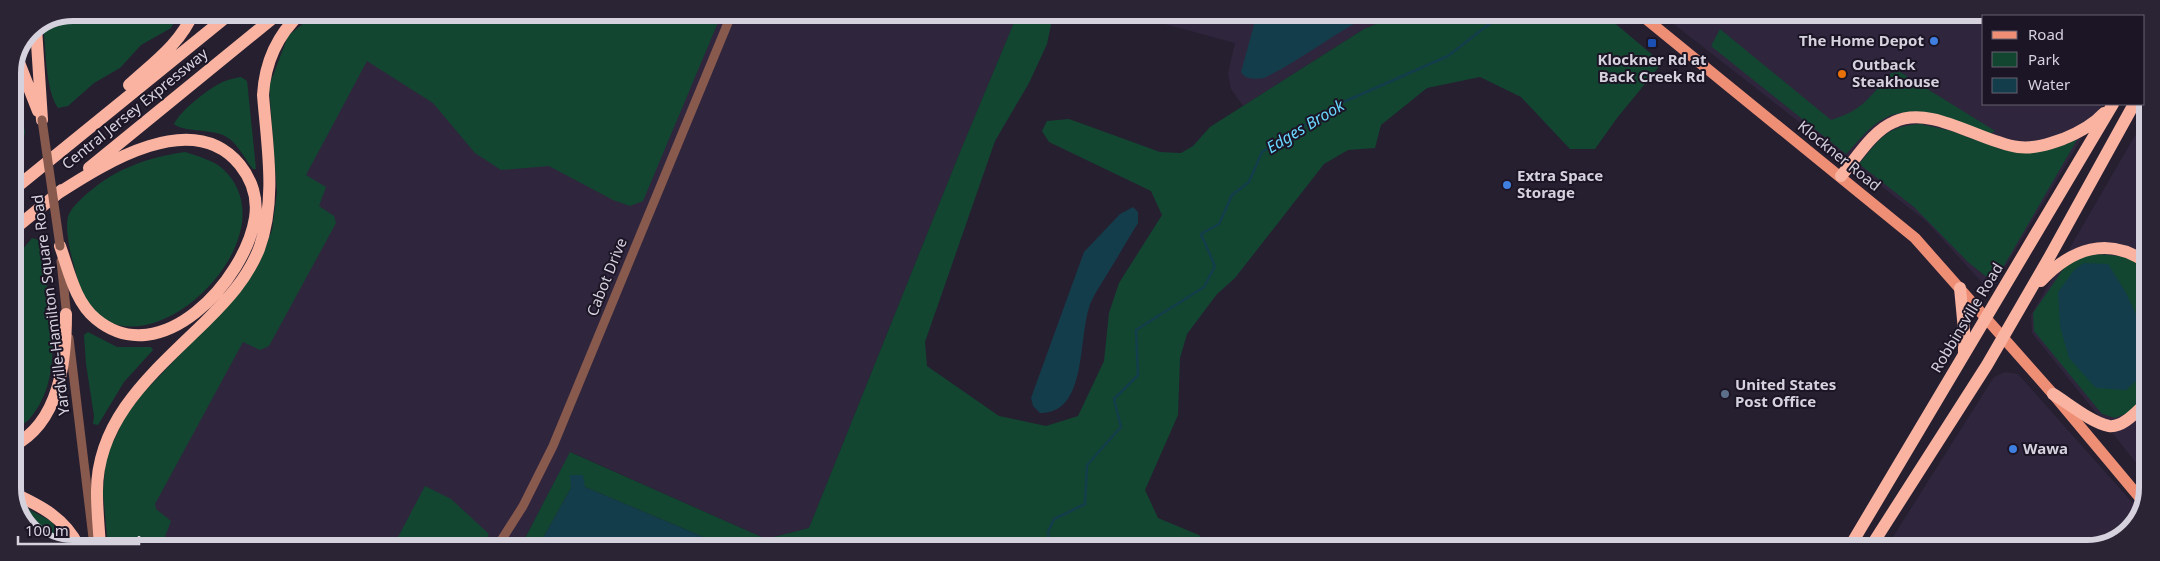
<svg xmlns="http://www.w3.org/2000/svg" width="2160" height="561" font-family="'Noto Sans',sans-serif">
<rect width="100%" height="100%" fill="#261f30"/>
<path fill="#2f263d" d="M702 13H1018L960 152 809 528 766 539 571 452 520 547H129L266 297 299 154 346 61Z
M1128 14H1400L1364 29 1243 106 1231 89 1228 73 1235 43Z
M1661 14H2102L2105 16H1984V104H2102L1994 286 1986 287 1926 221Z
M2147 115 2146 475 2032 333 2031 315Z
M2005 372 2018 374 2138 509 2097 545 2087 548H1886L1994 377Z"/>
<path fill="#124631" d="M73 13H179L171 28 141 45 120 68 94 83 68 106 58 108C45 89 46 48 43 25Z
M316 13H722L643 201 630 206 613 200 549 166 501 170 475 153 433 103 367 61 306 175 326 187 319 206 334 216 336 223 269 346 260 350 243 342 155 504 156 509 171 521 161 547H108L103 493 106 457 125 417 144 392 242 290 259 264 272 230 277 192 269 86 288 36Z
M1018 13H1055L1052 20 1047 44 1029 83 995 141 925 342 927 366 999 416 1046 426 1078 416 1104 361 1109 313 1119 283 1162 215 1151 191 1049 142 1042 131 1047 121 1069 119 1160 152 1181 153 1193 146 1210 127 1364 29 1400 14H1604L1662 63 1617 118 1595 149H1570L1521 97 1480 77 1427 88 1381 125 1375 148 1348 150 1324 164 1235 278 1217 294 1187 334 1180 358 1178 415 1145 490 1158 518 1199 535 1209 548 753 547 751 545 748 547H727L585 487 571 475V488L538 547H523L522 544 570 452 766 539 809 528 960 152Z
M1720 29 1831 120C1864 110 1869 97 1891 73L1900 72 1995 131 1988 135C1955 123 1914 99 1880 121 1867 129 1857 143 1846 154L1711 46Z
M241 77 247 81 248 90 256 169H253C243 157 238 142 223 135 209 129 183 132 174 124 181 110 210 87 225 81 230 79 236 78 241 77Z
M13 78 15 82 25 132 22 149 13 158Z
M1921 124 1951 131 2003 150 2078 138 1994 283 1968 262 1914 207 1859 164C1881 138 1886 126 1921 124Z
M185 152C197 156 213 160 223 169 296 237 145 381 89 305 80 292 77 277 73 262 70 251 64 225 69 214 73 206 82 198 89 192 117 168 149 157 185 152Z
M32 238 39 240C47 293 69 372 31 417 27 423 18 427 13 431V261Z
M2089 254C2109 255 2132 254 2146 270V395L2130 412 2115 418 2102 414 2034 331 2033 313 2066 265Z
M88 332 117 347H151L153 350 124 382 98 425 93 424 94 416 86 364 84 335Z
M425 486 451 499 489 534 482 547H407L396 541Z
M17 503 51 521 70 547H58L27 528Z"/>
<path fill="#143d4b" d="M1257 14H1373C1335 32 1302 60 1264 78 1256 79 1245 80 1241 72Z
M1133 207 1138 212V223C1127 241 1117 258 1106 276 1101 284 1095 293 1091 302 1077 335 1089 414 1040 413L1033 406 1031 398 1084 252 1120 214Z
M2084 263 2108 264 2125 291 2146 335 2143 375 2126 390 2096 388 2069 358 2060 326 2058 292 2075 269Z
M570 475H583L585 487 727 547H538L571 488Z"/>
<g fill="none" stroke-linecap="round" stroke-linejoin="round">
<path stroke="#143d4b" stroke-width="2.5" d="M1049 547 1048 532 1054 519 1085 504 1087 465 1121 427 1114 399 1138 375 1136 330 1204 287 1215 266 1201 234 1219 224 1232 195 1249 182 1262 152 1339 104 1448 56 1502 14
M1065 547H1072"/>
<path stroke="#88594d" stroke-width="9" d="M61 261 67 318
M69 338 94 546
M497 547 523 506 553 446 732 13"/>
<path stroke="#ee8e74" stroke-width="11" d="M1640 14 1915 238 2053 394 2145 504"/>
<path stroke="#fab3a0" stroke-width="12" d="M36 28 42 120
M18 60 38 111
M129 85C153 63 181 43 193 13
M2144 86 2147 80
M89 168 279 13
M1841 176C1856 159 1872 131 1894 122 1931 104 1980 142 2018 147 2034 149 2049 144 2063 139 2078 133 2093 125 2104 113
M13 190 231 13
M57 194C105 163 193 107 240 165 252 180 258 199 255 218 245 280 161 373 96 319 75 302 69 271 60 246
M13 230 62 190
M2041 281C2071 249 2108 235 2147 263
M1960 288 1964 330V355
M2053 394C2068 403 2092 423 2109 426 2123 428 2137 411 2146 403
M13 446C60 422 66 361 66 314
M13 493C41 506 65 518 79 547
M100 547C99 529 97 511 97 493 96 418 156 370 205 322 227 300 247 279 259 249 277 200 267 146 263 95 265 62 277 35 301 13
M1849 548 2113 104
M1870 548 1987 365 2050 256 2134 104"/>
<path stroke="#88594d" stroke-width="9" d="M42 120 60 246"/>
</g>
<g fill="#3f7fe0" stroke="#1c1526" stroke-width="2">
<circle cx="1934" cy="41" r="5"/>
<circle cx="1507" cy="185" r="5"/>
<circle cx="2013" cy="449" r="5"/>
</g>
<rect fill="#1a4fb4" stroke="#1c1526" stroke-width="2" x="1647" y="38" width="10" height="10" rx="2.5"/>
<circle fill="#e8710a" stroke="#1c1526" stroke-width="2" cx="1842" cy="74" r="5"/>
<circle fill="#5c6f8a" stroke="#1c1526" stroke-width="2" cx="1725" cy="394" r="5"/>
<g text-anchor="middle" stroke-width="4" stroke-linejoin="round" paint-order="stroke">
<g font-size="15" font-weight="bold" fill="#d5d1dd" stroke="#1c1526" text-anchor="start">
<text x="1924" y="46" text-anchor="end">The Home Depot</text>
<text x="1652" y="65" text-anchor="middle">Klockner Rd at<tspan x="1652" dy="17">Back Creek Rd</tspan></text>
<text x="1852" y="70">Outback<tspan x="1852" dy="17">Steakhouse</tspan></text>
<text x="1517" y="181">Extra Space<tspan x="1517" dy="17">Storage</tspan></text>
<text x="1735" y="390">United States<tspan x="1735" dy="17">Post Office</tspan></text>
<text x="2023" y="454">Wawa</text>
</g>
<g font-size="15" fill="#d5d1dd" stroke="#1c1526">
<text transform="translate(135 109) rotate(-39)" y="5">Central Jersey Expressway</text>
<text transform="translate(1839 156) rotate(39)" y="5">Klockner Road</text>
<text transform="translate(607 277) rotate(-68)" y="5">Cabot Drive</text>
<text transform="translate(51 305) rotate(-97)" y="5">Yardville-Hamilton Square Road</text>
<text transform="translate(1967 318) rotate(-59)" y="5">Robbinsville Road</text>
</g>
<g font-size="16" font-style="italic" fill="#68d7fe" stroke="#1c1526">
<text transform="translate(1305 126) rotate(-31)" y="6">Edges Brook</text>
</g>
</g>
<path d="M0 0H2160V561H0ZM73 21H2087A52 52 0 0 1 2139 73V488A52 52 0 0 1 2087 540H73A52 52 0 0 1 21 488V73A52 52 0 0 1 73 21Z" fill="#2b2435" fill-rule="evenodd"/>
<path fill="none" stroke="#d5d1dd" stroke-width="6" d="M73 21H2087A52 52 0 0 1 2139 73V488A52 52 0 0 1 2087 540H73A52 52 0 0 1 21 488V73A52 52 0 0 1 73 21Z"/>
<rect x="1982" y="15" width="162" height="90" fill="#1c1526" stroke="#66606f"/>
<rect x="1992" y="31" width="25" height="8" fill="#ee8e74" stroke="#66606f"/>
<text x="2028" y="40" font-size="15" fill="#d5d1dd">Road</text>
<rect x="1992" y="52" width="25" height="15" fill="#124631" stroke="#66606f"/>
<text x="2028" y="65" font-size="15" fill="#d5d1dd">Park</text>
<rect x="1992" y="78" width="25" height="15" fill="#143d4b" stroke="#66606f"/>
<text x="2028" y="90" font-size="15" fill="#d5d1dd">Water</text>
<path d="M18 536v8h121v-8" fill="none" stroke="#d5d1dd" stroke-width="2.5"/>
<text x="25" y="536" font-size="15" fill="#d5d1dd" stroke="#1c1526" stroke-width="4" paint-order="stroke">100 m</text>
</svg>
